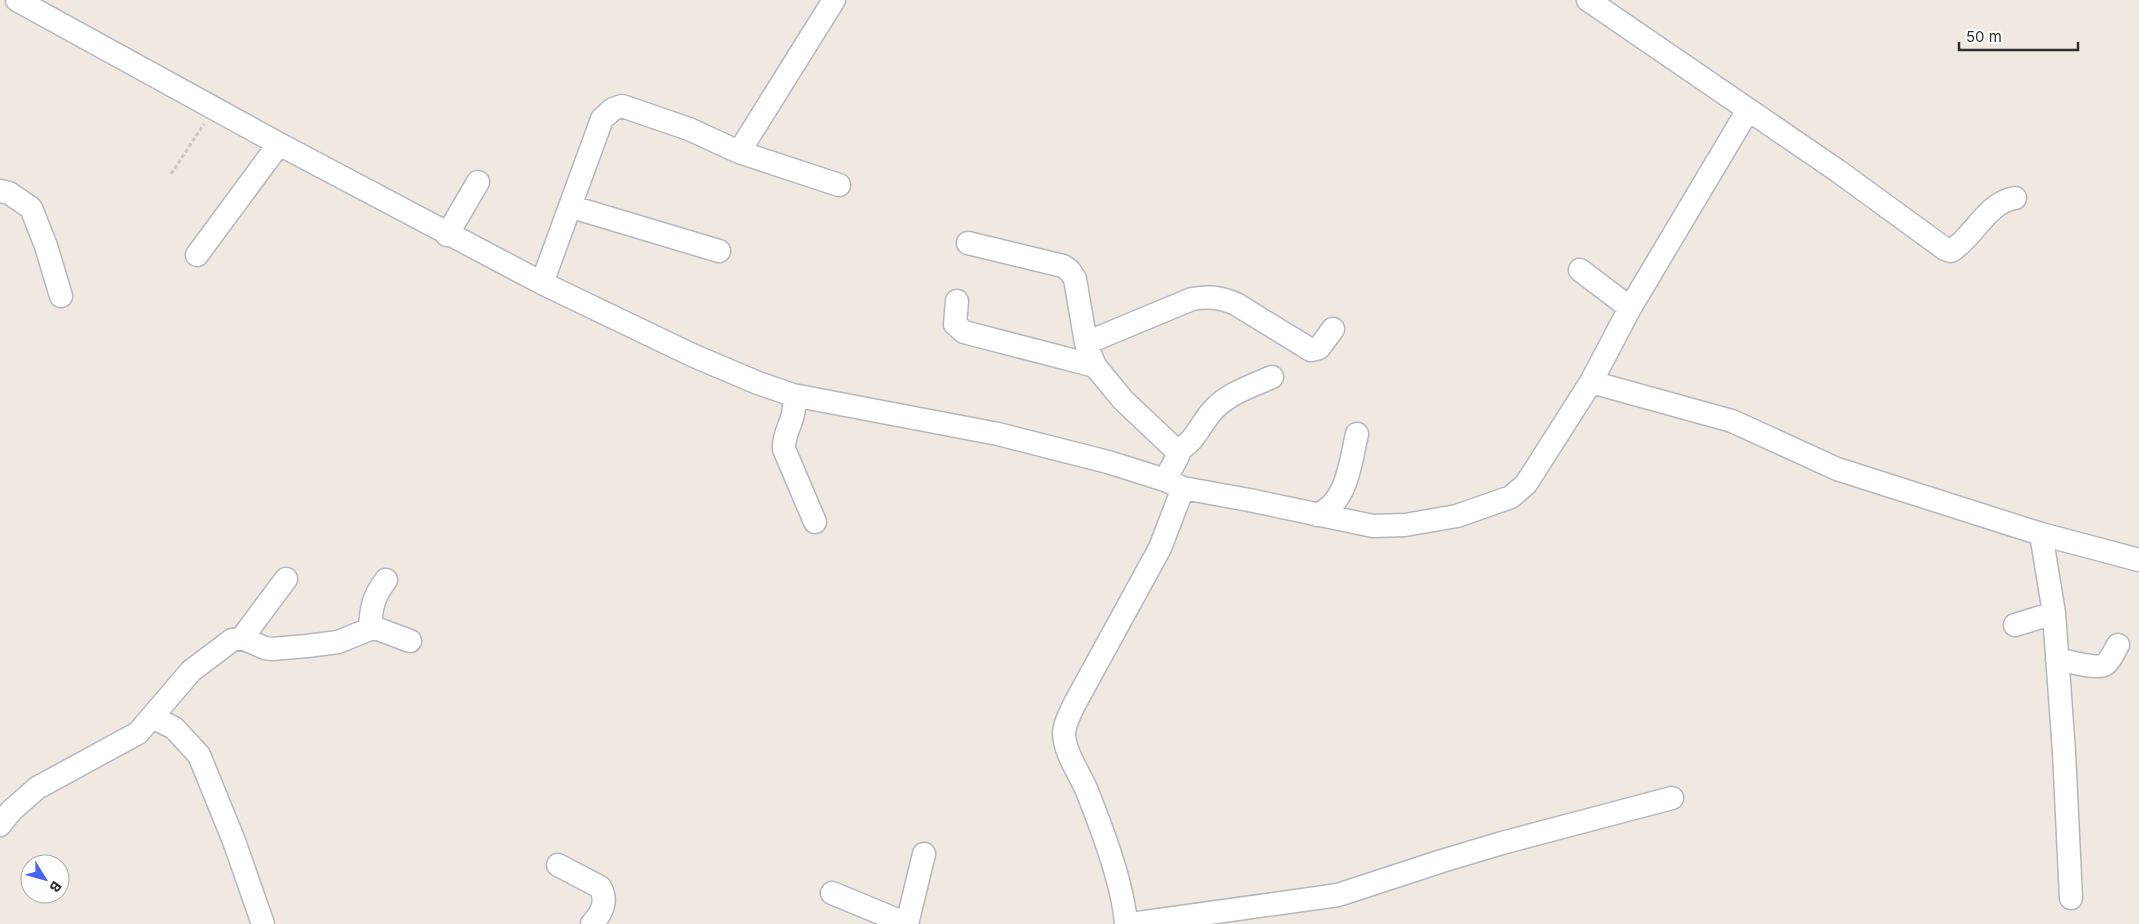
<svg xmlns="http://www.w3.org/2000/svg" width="2139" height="924" font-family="Inter,sans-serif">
<rect width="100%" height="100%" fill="#efe9e1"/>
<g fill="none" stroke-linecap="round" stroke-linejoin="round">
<g stroke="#b4b7c1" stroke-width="25">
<path id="minor" d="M17 0 279 144 542 283 692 355 758 383 793 395 998 434 1108 462 1165 480 1183 488 1249 500 1373 526 1405 525 1457 516 1511 497 1526 484 1591 382 1630 308 1748 110
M1588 0 1838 171 1945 249 1951 251C1975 236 1986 203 2015 198
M739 152 839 185
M0 191 9 193 31 208 46 246 61 296
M572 207 719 251
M447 235 478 182
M968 243 1063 266 1070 271 1075 279 1086 343 1095 366 1123 400 1177 451 1178 456 1165 480
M197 255 279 144
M1580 270 1630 308
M542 283 602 119 613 109 622 106 689 129 739 152 834 0
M957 301 955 324 964 332 1095 366
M1086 343 1192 299C1209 296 1220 297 1236 304L1311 350 1319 348 1333 329
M1591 382 1732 421 1837 469 2041 534 2139 560
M793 395C798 420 783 429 784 449L815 522
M1177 451C1197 441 1201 421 1216 407 1232 392 1252 386 1272 377
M1317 515C1348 502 1350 463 1357 434
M2041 534 2054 613 2064 752 2071 898
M2015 625 2054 613
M370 629C371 608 373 597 386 580
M242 638 286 579
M2057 659C2067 661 2096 669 2104 665 2111 661 2114 651 2118 645
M152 717 174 728 199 755 234 841 263 924
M0 825 11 811 37 788 138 733 191 671 232 640 242 638 265 648 272 649 307 646 338 642 370 629H378L410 641
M558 865 600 887C608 901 602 913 592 924
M832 893 907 924
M907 924 924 854
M1126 924C1123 884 1102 829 1087 791 1080 774 1065 754 1064 734 1064 724 1070 714 1074 705L1160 548 1183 488
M1131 924 1338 895 1442 861 1502 843 1672 798"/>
</g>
<path stroke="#c9c9c9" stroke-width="3" stroke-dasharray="4 2.5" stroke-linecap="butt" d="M171 174 204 124"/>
<use href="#minor" stroke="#fff" stroke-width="22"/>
</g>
<g transform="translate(45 879) rotate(127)"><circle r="24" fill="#ffffff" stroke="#ababab"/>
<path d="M0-4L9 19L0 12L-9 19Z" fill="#4264fb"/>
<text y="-8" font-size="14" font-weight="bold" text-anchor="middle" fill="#2e2e2e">B</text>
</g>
<path d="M1959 42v8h119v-8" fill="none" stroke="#2e2e2e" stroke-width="2.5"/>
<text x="1966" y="42" font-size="15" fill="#2e2e2e" stroke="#ffffff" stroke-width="4" paint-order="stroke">50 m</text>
</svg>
